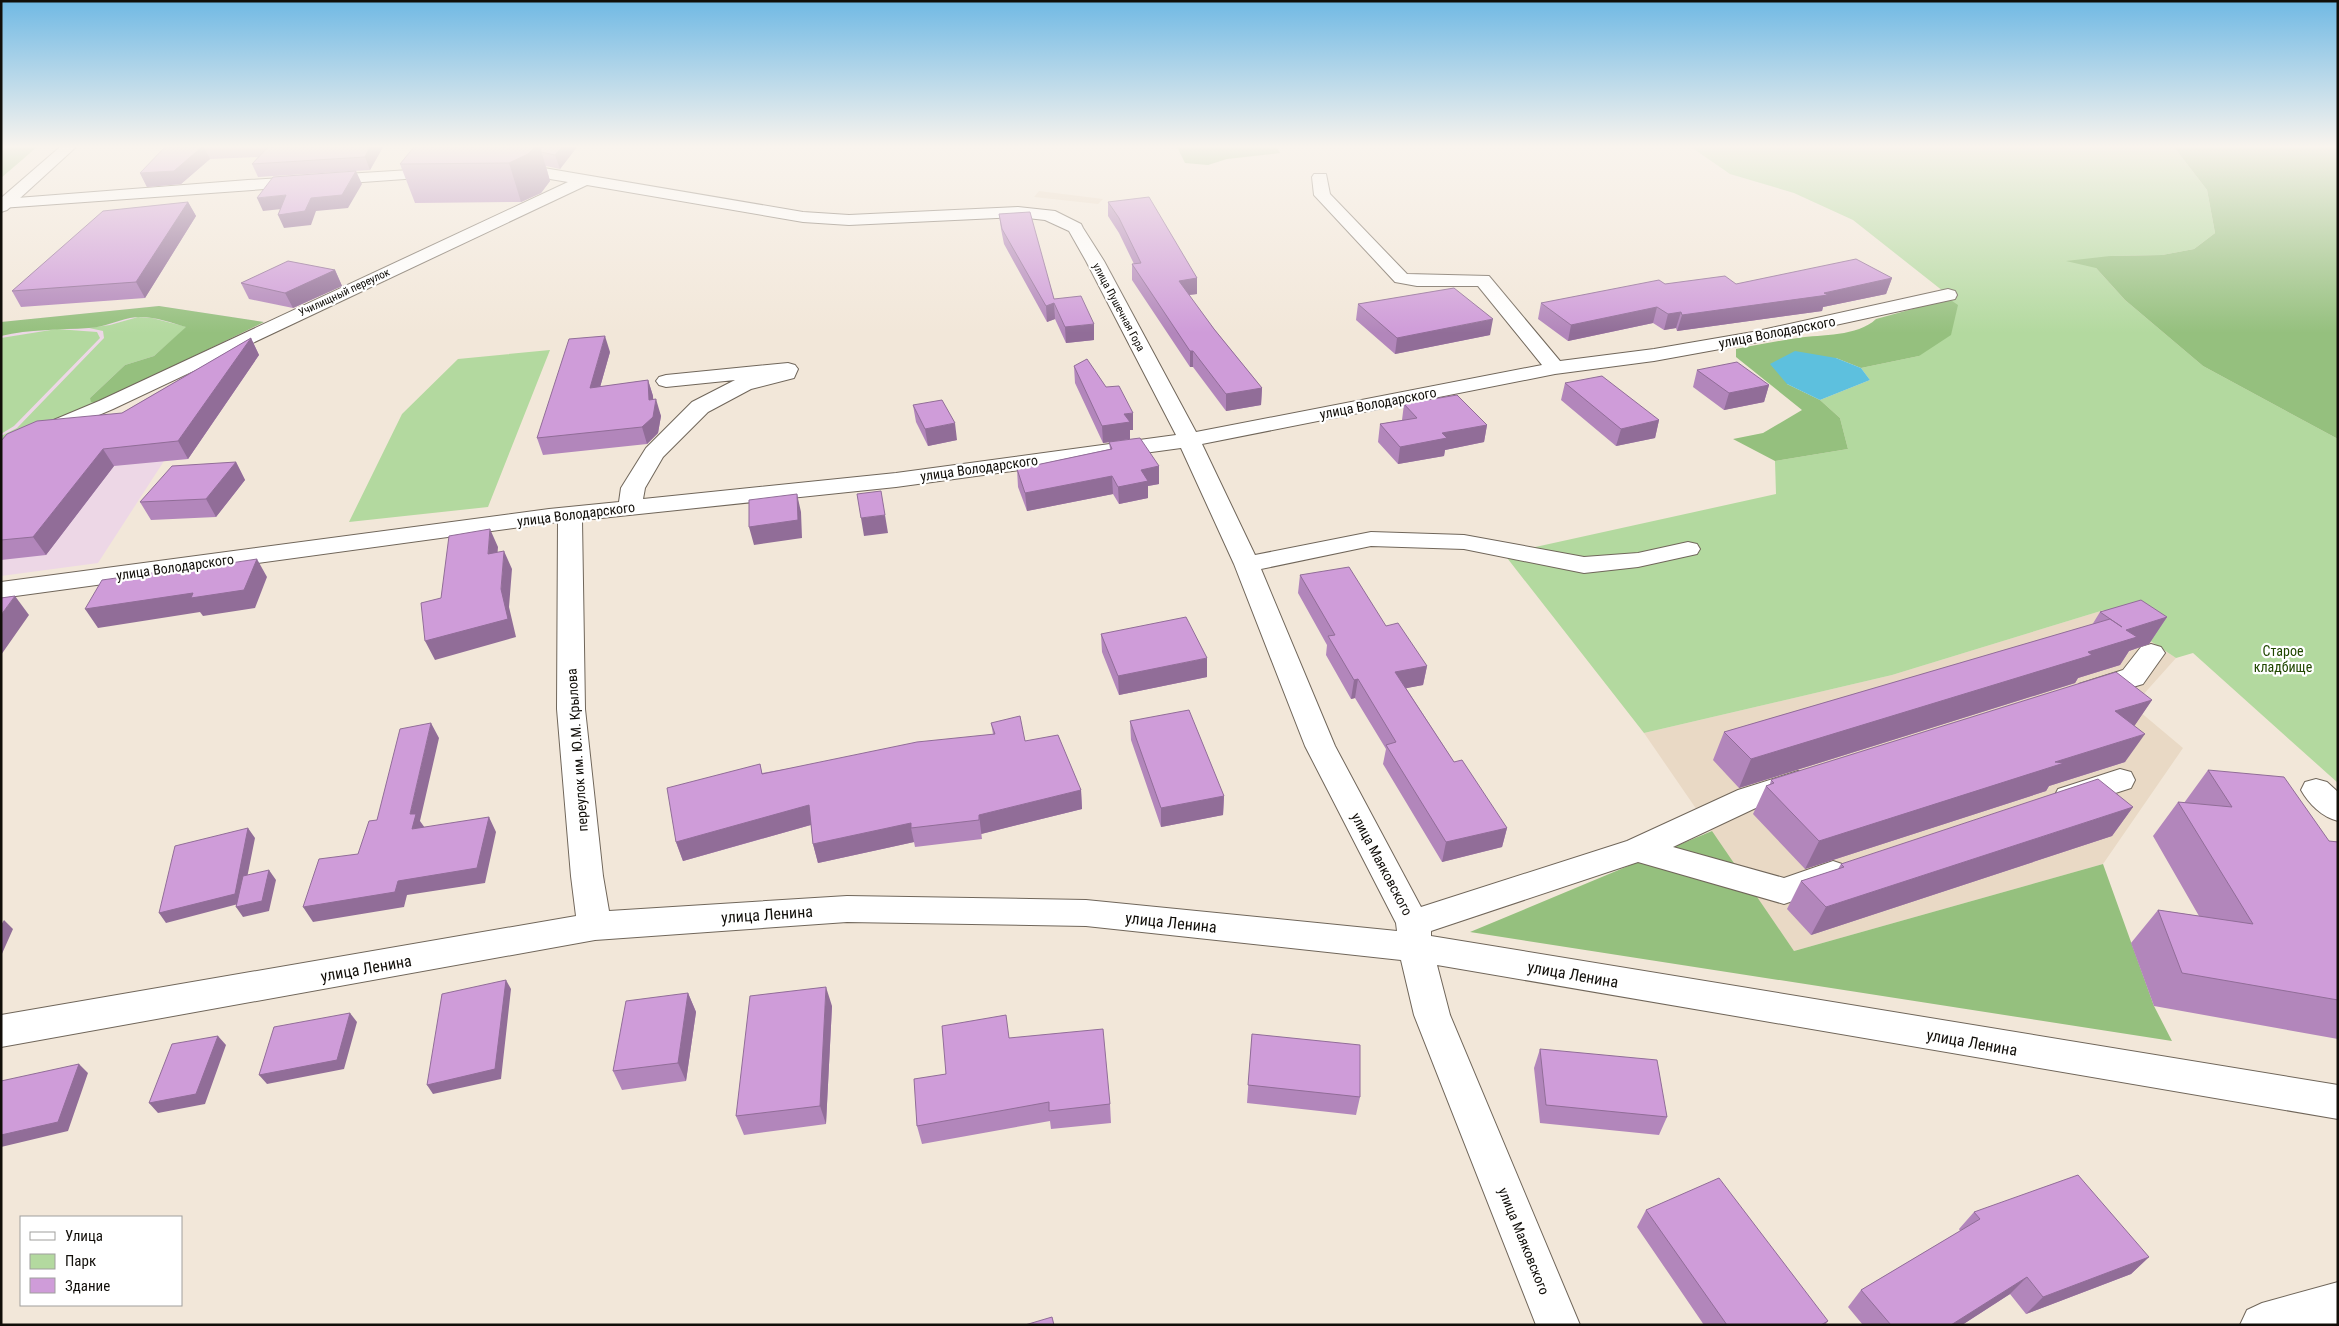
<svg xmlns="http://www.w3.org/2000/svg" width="2339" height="1326" font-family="'Roboto Condensed',sans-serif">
<rect width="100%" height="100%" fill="#f2e7d9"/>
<path fill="#e9d9c5" d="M1039 191 1103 199 1098 204 1034 197Z
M2104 610 2176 658 2133 706 2183 748 2103 864 1794 951 1644 733 1892 675Z"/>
<path fill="#edd7e6" d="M159 306 264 322 98 403 103 419 207 431 188 459 164 461 98 563 1 576V322Z"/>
<path fill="#b3d99f" d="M1691 147H2174L2207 190 2215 233 2194 249 2162 255 2110 256 2096 268 2125 300 2203 366 2338 439V783L2193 653 2176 658 2104 610 1892 675 1644 733 1504 554 1776 494 1775 461 1848 449 1840 418 1820 400 1870 380 1861 368 1919 356 1949 299 1948 295 1853 220 1794 193 1730 174Z
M138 317 152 318 187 327 154 356 125 365 90 398 98 403 1 444V436L17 428 104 338 103 331 89 328 110 325Z
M57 329 97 332 100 338 14 426 1 434V338Z
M550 350 488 507 349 522 402 414 458 359Z"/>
<path fill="#95c07e" d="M7 147H37L1 178V152Z
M1177 147H1277L1280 153 1227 159 1208 165 1185 163Z
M2174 147H2338V439L2203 366 2125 300 2096 268 2066 261 2110 256 2162 255 2194 249 2215 233 2207 190Z
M1949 299 1958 305 1951 335 1919 356 1861 368 1836 358 1787 384 1820 400 1840 418 1848 449 1775 461 1733 439 1763 433 1802 410 1736 357V349C1756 345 1777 341 1798 338 1822 334 1857 337 1876 319Z
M159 306 264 322 98 403 91 402 90 398 125 365 154 356 186 327C169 322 148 314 130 318 116 321 104 327 89 328 59 330 30 329 1 336V322Z
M1712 831 1794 951 2103 864 2154 1006 2172 1041 1470 932Z"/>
<path fill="#5dc0de" d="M1795 351 1836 358 1861 368 1870 380 1820 400 1787 384 1770 364Z"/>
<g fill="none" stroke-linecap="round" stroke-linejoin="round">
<g stroke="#70665a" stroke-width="2">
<path id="minor" d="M512 166H532L803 212 849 215 1018 207 1055 211 1081 224 1083 228 1104 261 1196 432 1542 365 1478 286H1417L1395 282 1314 195 1312 177 1314 174H1326L1330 194 1407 274 1489 276 1560 361 1654 349 1753 332 1948 289 1955 291 1957 295 1955 299 1753 343 1654 361 1555 374 1202 444 1255 555 1371 532 1464 535 1584 557 1638 553 1688 542 1697 544 1700 549 1697 554 1638 567 1584 573 1464 549 1371 546 1261 569 1335 746 1421 907 1627 841 1738 790 1798 771 1809 774 1813 782 1809 790 1760 806 1673 847 1784 878 1833 861 1845 865 1849 874 1845 883 1784 904 1638 862 1431 931V936L2338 1085V1119L1437 965 1450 1015 1580 1325H1536L1414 1015 1401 960 1086 926 847 922 595 940 1 1047V1015L576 916 571 876 557 709 558 522 1 598V582L549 509 619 502 621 488 646 448 692 402 735 380 666 387 659 385 656 381 659 377 666 375 788 363 795 365 798 369 794 378 751 389 708 412 663 457 645 488 643 499 896 473 1176 435 1086 261 1069 231 1045 220 1018 217 849 225 803 222 587 185 113 409 1 457V442L99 401 568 182 532 176 507 174 504 171 507 168ZM1181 448 1234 564 1305 746 1396 923 1397 931 1086 900 847 896 609 911 603 876 585 709 582 520 896 487Z
M442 168 447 170 450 173 447 176 1 208V200L4 199 248 180Z
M2151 644 2161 647 2165 653 2143 684 2089 700 2079 698 2075 691 2079 684 2123 670 2141 647Z
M2120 769 2131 772 2135 780 2131 788 2069 808 2058 805 2054 797 2058 789Z
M2316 779 2327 782 2338 792V821C2322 817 2309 804 2301 790L2305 782Z
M2338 1282V1325H2240L2247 1310 2262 1303Z"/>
</g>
<g stroke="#70665a" stroke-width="2">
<path id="major" d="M60 147H76L7 210 1 212V198Z"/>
</g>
<use href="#minor" fill="#fff" fill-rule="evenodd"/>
<use href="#major" fill="#fff" fill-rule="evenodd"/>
</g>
<path fill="#b286bb" d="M165 147H383L370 170 258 177 252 164 258 157 210 159 181 184 147 187 140 173Z
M414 147H577L560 169 546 166 550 181 541 193 521 202 415 203 400 164Z
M188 202 196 216 145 298 21 307 12 291Z
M1108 202 1197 278V294L1189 295 1214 329 1262 388 1261 405 1226 411 1193 367H1190L1132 280V264H1134L1119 233 1108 216Z
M999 214 1054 299 1094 340 1066 343 1055 319 1047 322 1004 244 1001 229Z
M335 270 342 286 293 308 249 299 241 283Z
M1892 278 1886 294 1823 307 1822 311 1677 331 1676 328 1664 330 1653 323 1568 341 1538 319 1541 303 1665 284H1736Z
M1358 304 1490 335 1395 354 1356 320Z
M251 338 259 355 188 459 114 466 46 555 1 560V441L122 413Z
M610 352 600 387 648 380 653 396V399L661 416 658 433 647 444 543 455 537 438Z
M1074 366 1133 430H1130V439L1103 443 1075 383Z
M1697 370 1769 385 1764 402 1724 410 1693 387Z
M1565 383 1659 420 1655 438 1616 446 1561 400Z
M1404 404 1487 425 1484 442 1445 450 1444 456 1398 464 1378 442 1380 424 1402 420Z
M913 405 957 440 928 446 916 422Z
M1109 442 1159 466V484L1148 486V498L1119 504 1113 494 1027 511 1018 487 1017 469 1110 449Z
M236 462 245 480 216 517 151 520 140 502Z
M1300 575 1386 626 1427 666 1423 685 1406 688 1454 762 1507 828 1502 847 1442 862 1383 764 1386 749 1355 698 1351 699 1326 655 1327 645 1298 593Z
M2100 612 2167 617 2149 644 2129 651 2120 665 2078 678 2075 683 1739 788 1713 760 1724 732 2092 625Z
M1101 634 1207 677 1119 695 1102 652Z
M2152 700 2134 726 2125 762 2049 786 2046 791 1805 869 1753 814 1766 786 1770 784 1771 780Z
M1130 721 1224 796 1223 815 1161 827 1131 740Z
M991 723 1025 741 1081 790 1082 809 981 834 982 839 915 847 914 842 818 863 813 844 811 825 683 861 676 842 760 764 762 773 993 734Z
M2208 770 2329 841 2338 842V1039L2154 1006 2131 943 2158 910 2199 916 2153 836 2178 802 2184 803Z
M2133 807 2112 836 1811 935 1787 909 1801 881 1838 869 1841 864Z
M688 993 696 1012 686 1081 622 1090 613 1071Z
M832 1006 826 1124 744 1135 736 1116Z
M1252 1034 1360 1097 1356 1115 1247 1103Z
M1009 1038 1110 1104 1111 1123 1051 1129 1050 1121 922 1144 917 1126 946 1074Z
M1540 1049 1667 1117 1659 1135 1540 1123 1534 1068Z
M1646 1210 1828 1321 1825 1325H1704L1637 1227Z
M1974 1212 2149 1257 2131 1274 2026 1314 2010 1294 1962 1325H1863L1848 1307 1861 1290 1960 1231 1959 1229Z"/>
<path fill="#916d98" d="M202 147H204L210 159 181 184 147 187 140 173Z
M370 147H383L370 170 365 157Z
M535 147H540L550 181 541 193 521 202 509 163Z
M562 147H577L560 169 555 155Z
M356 171 362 184 348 208 316 211 311 225 284 228 278 215 311 198Z
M286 195 291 208 263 211 257 198Z
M188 202 196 216 145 298 136 282Z
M335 270 342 286 293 308 285 293Z
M1197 278V294L1179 296V281Z
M1892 278 1886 294 1823 307 1822 311 1677 331 1682 315 1824 293Z
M1054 303 1055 319 1047 322 1046 306Z
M1657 307 1653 323 1568 341 1571 325Z
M1681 312 1676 328 1664 330 1668 314Z
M1493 319 1490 335 1395 354 1397 338Z
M1094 324V340L1066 343 1065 327Z
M605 336 610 352 595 405 590 388Z
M251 338 259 355 188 459 178 441Z
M1190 351H1193V367H1190Z
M648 380 653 396 654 411 656 399 661 416 658 433 647 444 642 427 649 400Z
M1769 385 1764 402 1724 410 1729 393Z
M1262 388 1261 405 1226 411V394Z
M1133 413V430H1130V439L1103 443 1102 426 1124 414Z
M1659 420 1655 438 1616 446 1621 429Z
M955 423 957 440 928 446 925 429Z
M1487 425 1484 442 1445 450 1444 456 1398 464 1400 447 1442 433Z
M103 449 114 466 46 555 33 537Z
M236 462 245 480 216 517 206 499Z
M1159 466V484L1148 486V498L1119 504 1118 487 1141 470Z
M1112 476 1113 494 1027 511 1025 493Z
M797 494 801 512 802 538 754 545 749 527Z
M885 515 888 533 864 536 861 518Z
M490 529 498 547 496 572 488 554Z
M504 551 512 569 509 607 516 637 435 660 425 641 501 589Z
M257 559 267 577 255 608 203 616 200 612 98 628 85 609Z
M15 596 29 615 1 655V615Z
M2167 617 2149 644 2129 651 2120 665 2078 678 2075 683 1739 788 1751 759 2126 630Z
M1207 658V677L1119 695 1118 676Z
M1427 666 1423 685 1392 691 1395 672Z
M1358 679 1355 698 1351 699 1354 680Z
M2152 700 2133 728 2115 711Z
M431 723 439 738 420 821 425 828 412 829 410 814Z
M2145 734 2125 762 2049 786 2046 791 1805 869 1819 841 2055 762Z
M1081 790 1082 809 981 834 982 839 979 815Z
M1224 796 1223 815 1161 827V808Z
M809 805 814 824 683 861 676 842Z
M2133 807 2112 836 1811 935 1826 907Z
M489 817 496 832 485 883 407 895 404 907 313 922 303 907 398 881Z
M911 823V828L914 842 818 863 813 844Z
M248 828 255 838 242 903 166 923 159 913Z
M1507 828 1502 847 1442 862 1446 842Z
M269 870 276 880 269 911 243 917 236 907Z
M4 920 13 929 1 956V925Z
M506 980 511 989 501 1079 433 1094 427 1085Z
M826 987 832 1006 826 1124 820 1106Z
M688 993 696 1012 686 1081 678 1063Z
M350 1013 357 1022 344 1069 267 1084 259 1075Z
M218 1036 226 1045 205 1104 158 1113 149 1103Z
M79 1064 88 1073 68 1131 1 1147V1135Z
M2149 1257 2131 1274 2026 1314 2043 1297Z
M2027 1277 2010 1294 1962 1325H1951Z"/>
<path fill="#cf9cd9" stroke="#916d98" d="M165 147H202L174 171 140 173Z
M268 147H370L365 157 252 164Z
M414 147H535L528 154 509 163 400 164Z
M540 147H562L555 155 541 152Z
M356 171 342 195 311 198 305 211 278 215 286 195 257 198 273 177Z
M1149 197 1197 278 1179 281 1214 329 1262 388 1226 394 1193 351H1190L1132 264 1141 263 1119 218 1108 202Z
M188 202 136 282 12 291 103 211Z
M1030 212 1054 299 1081 296 1094 324 1065 327 1054 303 1046 306 1002 229 999 214Z
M1856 259 1892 278 1824 293 1828 295 1682 315 1681 312 1668 314 1657 307 1571 325 1541 303 1659 280 1665 284 1725 276 1736 284Z
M288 261 335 270 285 293 241 283Z
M1454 288 1493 319 1397 338 1358 304Z
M605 336 590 388 648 380 649 400 656 399 653 417 642 427 537 438 569 339Z
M251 338 178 441 103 449 33 537 1 540V441L7 434 37 421 122 413Z
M1087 359 1106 387 1119 386 1133 413 1124 414 1130 422 1102 426 1074 366Z
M1737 362 1769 385 1729 393 1697 370Z
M1602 376 1659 420 1621 429 1565 383Z
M1457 395 1487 425 1442 433 1447 438 1400 447 1380 424 1417 418 1404 404Z
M942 400 955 423 925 429 913 405Z
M1140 438 1159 466 1141 470 1148 481 1118 487 1112 476 1025 493 1017 469 1112 449 1109 442Z
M236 462 206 499 140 502 172 466Z
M881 491 885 515 861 518 857 494Z
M797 494 798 520 749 527V500Z
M490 529 488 554 504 551 501 589 508 619 425 641 421 603 441 598 449 536Z
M257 559 244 590 191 598 193 593 85 609 102 580 166 571 165 573Z
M1349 567 1386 626 1398 623 1427 666 1395 672 1454 762 1462 760 1507 828 1446 842 1386 745 1396 742 1358 679 1354 680 1328 636 1335 635 1300 575Z
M15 596 1 615V598Z
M2141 600 2167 617 2126 630 2137 637 2088 652 2092 655 1751 759 1724 732 2110 619 2122 627 2100 612Z
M1186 617 1207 658 1118 676 1101 634Z
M2116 672 2152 700 2115 711 2145 734 2055 762 2064 763 1819 841 1766 786 1774 783 1771 780 1773 779Z
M1189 710 1224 796 1161 808 1130 721Z
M1020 716 1025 741 1058 735 1081 790 979 815V820L911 828V823L813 844 809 805 676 842 667 788 760 764 762 774 917 742 995 734 991 723Z
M431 723 410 814H416L412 829 489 817 477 868 398 881 395 892 303 907 319 859 358 854 369 821 377 820 400 729Z
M2208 770 2284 777 2329 841 2338 842V1000L2182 973 2158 910 2253 924 2178 802 2232 807Z
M2098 779 2133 807 1826 907 1801 881 1844 867 1841 864Z
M248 828 235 894 159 913 175 846Z
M269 870 262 901 236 907 243 876Z
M506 980 495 1069 427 1085 442 994Z
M826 987 820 1106 736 1116 750 996Z
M688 993 678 1063 613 1071 626 1001Z
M350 1013 337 1060 259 1075 274 1027Z
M1006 1015 1009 1038 1103 1029 1110 1104 1049 1111V1102L917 1126 914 1079 946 1074 942 1026Z
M1252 1034 1360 1045V1097L1248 1085Z
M218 1036 196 1094 149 1103 172 1044Z
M1540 1049 1657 1060 1667 1117 1546 1105Z
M79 1064 58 1122 1 1135V1081Z
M2078 1175 2149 1257 2043 1297 2027 1277 1951 1325H1891L1861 1290 1980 1219 1974 1212Z
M1719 1178 1828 1321 1821 1325H1727L1646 1210Z
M1052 1317 1054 1325H1025Z"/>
<linearGradient id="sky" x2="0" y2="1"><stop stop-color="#70b9e4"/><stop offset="0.44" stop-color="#f9f4ee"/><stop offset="1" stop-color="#f9f4ee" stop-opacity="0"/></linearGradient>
<rect width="2339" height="333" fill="url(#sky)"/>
<g text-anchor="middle" stroke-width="4.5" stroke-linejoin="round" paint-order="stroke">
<g font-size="11" fill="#110e09" stroke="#fff">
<text transform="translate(344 292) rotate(-25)" y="4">Училищный переулок</text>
<text transform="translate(1119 307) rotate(62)" y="4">улица Пушечная Гора</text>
</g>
<g font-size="14" fill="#110e09" stroke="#fff">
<text transform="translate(1777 332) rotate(-11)" y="5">улица Володарского</text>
<text transform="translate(1378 403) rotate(-11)" y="5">улица Володарского</text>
<text transform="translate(979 468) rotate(-8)" y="5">улица Володарского</text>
<text transform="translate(576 514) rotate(-7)" y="5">улица Володарского</text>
<text transform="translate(175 567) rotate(-8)" y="5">улица Володарского</text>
<text transform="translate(577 750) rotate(-94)" y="5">переулок им. Ю.М. Крылова</text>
<text transform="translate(1382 864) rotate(62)" y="5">улица Маяковского</text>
<text transform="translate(1524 1241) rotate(68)" y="5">улица Маяковского</text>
</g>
<g font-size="14" fill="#204700" stroke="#fff">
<text x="2283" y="656">Старое<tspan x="2283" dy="16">кладбище</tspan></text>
</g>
<g font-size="16" fill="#110e09" stroke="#fff">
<text transform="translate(767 914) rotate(-4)" y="6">улица Ленина</text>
<text transform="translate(1171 922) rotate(6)" y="6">улица Ленина</text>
<text transform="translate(366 968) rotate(-10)" y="6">улица Ленина</text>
<text transform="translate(1573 974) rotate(10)" y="6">улица Ленина</text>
<text transform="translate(1972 1042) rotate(10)" y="6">улица Ленина</text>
</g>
</g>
<rect width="2339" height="1326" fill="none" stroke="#110e09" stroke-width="5"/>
<rect x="20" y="1216" width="162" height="90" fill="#ffffff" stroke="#a09f9d"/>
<rect x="30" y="1232" width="25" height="8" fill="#ffffff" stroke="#a09f9d"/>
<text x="65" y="1241" font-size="15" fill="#110e09">Улица</text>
<rect x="30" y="1254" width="25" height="15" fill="#b3d99f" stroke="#a09f9d"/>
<text x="65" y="1266" font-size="15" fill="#110e09">Парк</text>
<rect x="30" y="1278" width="25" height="15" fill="#cf9cd9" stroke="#a09f9d"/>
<text x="65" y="1291" font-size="15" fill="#110e09">Здание</text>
</svg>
